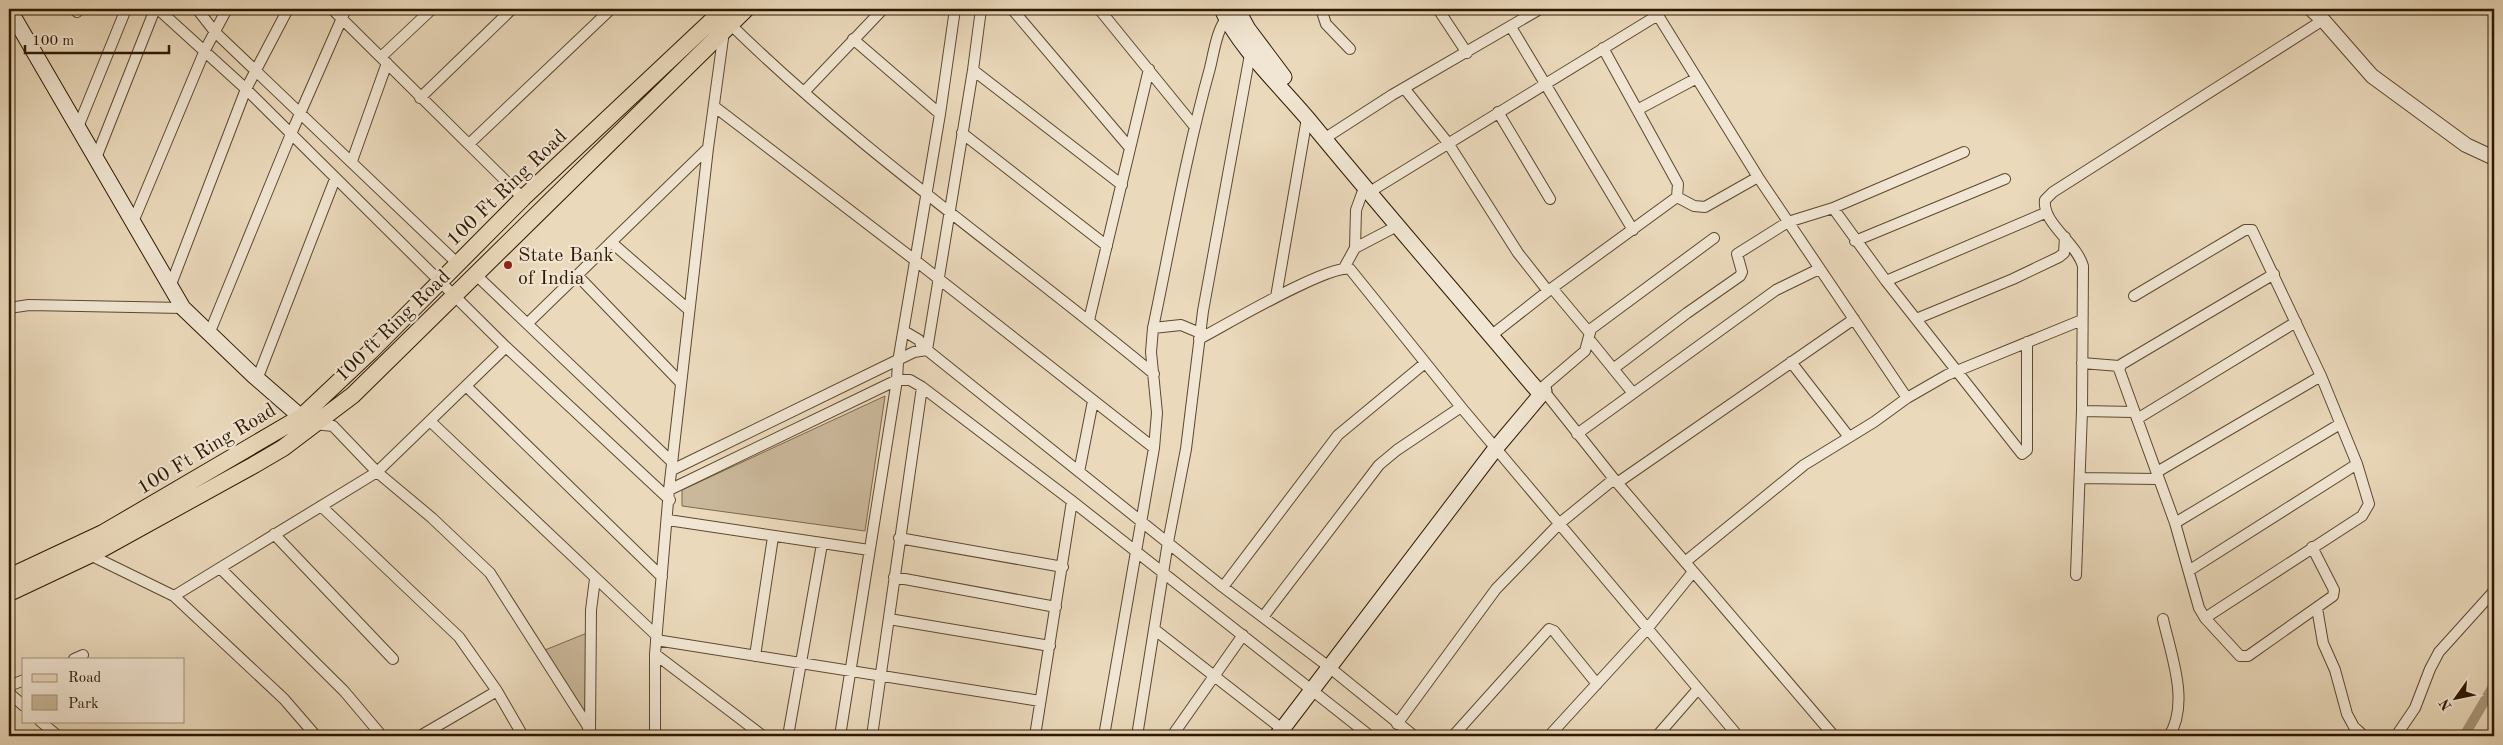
<svg xmlns="http://www.w3.org/2000/svg" width="2503" height="745" font-family="'Old Standard TT',serif">
<rect width="100%" height="100%" fill="#ead9bb"/>
<filter id="stains"><feTurbulence type="fractalNoise" baseFrequency=".004" numOctaves="4"/><feColorMatrix values="0 0 0 0 .2 0 0 0 0 .09 0 0 0 0 .02 0 0 0 .5 -.17"/></filter>
<radialGradient id="worn" r=".72"><stop offset=".6" stop-color="#630" stop-opacity="0"/><stop offset="1" stop-color="#630" stop-opacity=".3"/></radialGradient>
<path fill="#cab89b" stroke="#7c684e" d="M885 396 865 531 682 506V490Z
M587 633 585 715 545 650Z"/>
<g fill="none" stroke-linecap="round" stroke-linejoin="round">
<path stroke="#aa977b" stroke-width="10" d="M2464 736 2494 685"/>
<g stroke="#5d482f" stroke-width="12">
<path id="minor" d="M158 9 246 89 506 347 670 500
M197 9 215 32 458 264
M332 9 523 198
M1012 9 1130 148
M1099 9 1195 127
M1321 9 1326 24 1350 49
M1438 9 1467 53
M1654 9 1758 177 1907 398
M77 12 78 9
M728 22C859 151 1012 256 1154 374
M1511 27 1633 230
M853 39 940 114
M381 57 432 9
M973 70 1122 185
M1404 88 1448 143 1518 253 1548 291
M804 92 883 9
M420 98 512 9
M715 107 916 261 1154 448
M1637 110 1697 78
M1498 112 1550 199
M78 127 126 9
M962 133 1107 246
M1330 135 1392 95 1540 9
M469 144 611 9
M96 158 155 9
M352 161 387 63
M1376 188 1658 15
M1677 197 1694 206 1705 207 1758 177
M1833 208 1886 281 2022 454 2027 450V342
M133 222 205 50 227 9
M1855 241 2005 179
M611 242 689 310
M1355 248 1397 226
M1344 268 1355 248 1356 210 1364 188
M475 274 672 462
M2274 274 2122 364 2119 369 2175 523 2199 608 2205 618 2240 656H2248L2333 596 2334 590 2312 547
M577 275 681 383
M1886 281 2045 213
M170 287 246 89 288 9
M1552 288 1588 331
M2134 296 2245 230H2252L2321 376 2357 464 2369 504 2362 516 2205 618
M1276 297 1307 118
M9 308 29 305 183 308
M1916 319 2013 279 2059 257 2064 253 2065 237
M1089 320 1149 69
M528 323 708 148
M1153 328 1181 325 1200 333
M904 331 919 340 923 350
M1497 331 1548 291 1677 197 1678 184 1603 48
M209 334 291 134 346 9
M1199 339C1224 326 1328 264 1350 269L1461 407 1738 736
M1589 339 1632 392
M927 350 973 70 981 9
M1791 362 1849 437
M2082 363 2119 366
M1613 369 1687 313 1740 276 1742 272 1737 254 1788 222 1833 208 1964 152
M258 377 335 179
M466 386 662 577
M1544 386 1585 351 1591 329 1714 238
M1544 391 1614 479 1834 736
M2082 411 2134 412
M2137 419 2296 322
M430 421 657 636
M314 424 333 426 377 472 432 518 490 573 587 725 591 736
M1577 434 1776 290 1819 269
M672 470 914 352 927 350 1223 587 1329 667 1414 736
M1079 472 1093 401
M2157 472 2321 376
M2080 478 2158 479
M1617 483 1854 319
M669 490 897 380H910L922 387 1072 501 1370 736
M321 506 459 637 497 691 523 736
M668 520 869 550
M2175 523 2340 424
M274 534 393 659
M899 538 1063 567
M88 554 174 596 284 699 316 736
M1685 562 1804 465 1874 422 1907 398 1947 375 2082 320
M220 568 344 691 382 736
M2190 570 2357 464
M2076 575 2082 411 2083 266C2076 242 2042 223 2045 200L2053 192 2323 20
M894 577 1056 607
M1223 587 1338 435 1425 363
M174 596 377 472 506 347
M2317 608 2323 643 2335 670 2347 714 2354 727 2364 736
M1263 617 1379 465 1397 450 1461 407
M889 619 1050 646
M2163 619C2171 655 2190 703 2169 736
M1154 629 1291 736
M656 640 1040 701
M655 654 763 736
M755 656 773 537
M74 659 83 655
M9 686 24 680
M9 693 24 706
M40 721 58 736
M1397 724 1496 589 1560 523 1614 479
M590 731 591 610 595 579
M420 736 497 691
M655 736V654L669 490 708 148 724 31
M788 736 822 544
M840 736 897 380 898 362 940 114 955 9
M872 736 922 387
M1035 736 1072 501
M1104 736 1154 448 1157 413 1151 352 1153 328C1171 242 1186 154 1210 68 1214 52 1217 27 1229 15
M1137 736 1168 542 1186 449 1203 311 1251 49
M1172 736 1243 635
M1453 736 1549 629 1554 631 1597 684
M1549 736 1647 629 1693 572
M1657 736 1698 689
M2396 736 2415 708 2430 669 2439 652 2494 591"/>
</g>
<g stroke="#5d482f" stroke-width="16">
<path id="tertiary" d="M2311 9 2323 20 2372 76 2466 145 2494 158"/>
</g>
<g stroke="#2e1800" stroke-width="17">
<path id="secondary" d="M9 9 183 308 254 376 301 417 311 422
M1222 9C1237 45 1282 88 1308 119 1381 208 1457 295 1531 383L1539 392 1544 391
M1237 9 1248 29 1284 77
M1277 736 1496 448 1544 391"/>
</g>
<g stroke="#2e1800" stroke-width="18">
<path id="primary" d="M9 577 103 533 301 417 370 352 523 198 724 9
M9 593 100 550 254 465 283 448 353 395 746 9"/>
</g>
<use href="#minor" stroke="#f1e6d3" stroke-width="10"/>
<use href="#tertiary" stroke="#f1e6d3" stroke-width="14"/>
<use href="#secondary" stroke="#f1e6d3" stroke-width="15"/>
<use href="#primary" stroke="#ead9bb" stroke-width="16"/>
</g>
<circle fill="#8f2418" stroke="#f1e6d3" stroke-width="2" cx="508" cy="265" r="5"/>
<g text-anchor="middle" stroke-width="4.5" stroke-linejoin="round" paint-order="stroke">
<g font-size="20" fill="#2e1800" stroke="#f1e6d3">
<text transform="translate(506 187) rotate(-44)" y="7">100 Ft Ring Road</text>
<text transform="translate(392 325) rotate(-44)" y="7">100 ft Ring Road</text>
<text transform="translate(206 448) rotate(-31)" y="7">100 Ft Ring Road</text>
</g>
<g font-size="20" fill="#2e1800" stroke="#f1e6d3" text-anchor="start">
<text x="518" y="261">State Bank<tspan x="518" dy="23">of India</tspan></text>
</g>
</g>
<rect width="2503" height="745" fill="none" stroke="#ead9bb" stroke-width="30"/>
<rect x="10" y="10" width="2483" height="725" fill="none" stroke="#2e1800" stroke-width="2.5"/>
<rect x="15" y="15" width="2473" height="715" fill="none" stroke="#2e1800"/>
<rect x="22" y="658" width="162" height="65" fill="#f1e6d3" stroke="#a3947f"/>
<rect x="32" y="674" width="25" height="8" fill="#ead9bb" stroke="#a3947f"/>
<text x="68" y="682" font-size="15" fill="#2e1800">Road</text>
<rect x="32" y="695" width="25" height="15" fill="#cab89b" stroke="#a3947f"/>
<text x="68" y="708" font-size="15" fill="#2e1800">Park</text>
<g transform="translate(2456 698) rotate(237)" stroke="#f1e6d3" stroke-width="4" paint-order="stroke">
<path d="M0-4L9 19L0 12L-9 19Z" fill="#2e1800"/>
<text y="-8" font-size="14" font-weight="bold" text-anchor="middle" fill="#2e1800">N</text>
</g>
<path d="M25 45v8h144v-8" fill="none" stroke="#2e1800" stroke-width="2.5"/>
<text x="32" y="45" font-size="15" fill="#2e1800" stroke="#f1e6d3" stroke-width="4" paint-order="stroke">100 m</text>
<rect width="100%" height="100%" filter="url(#stains)"/>
<rect width="100%" height="100%" fill="url(#worn)"/>
</svg>
